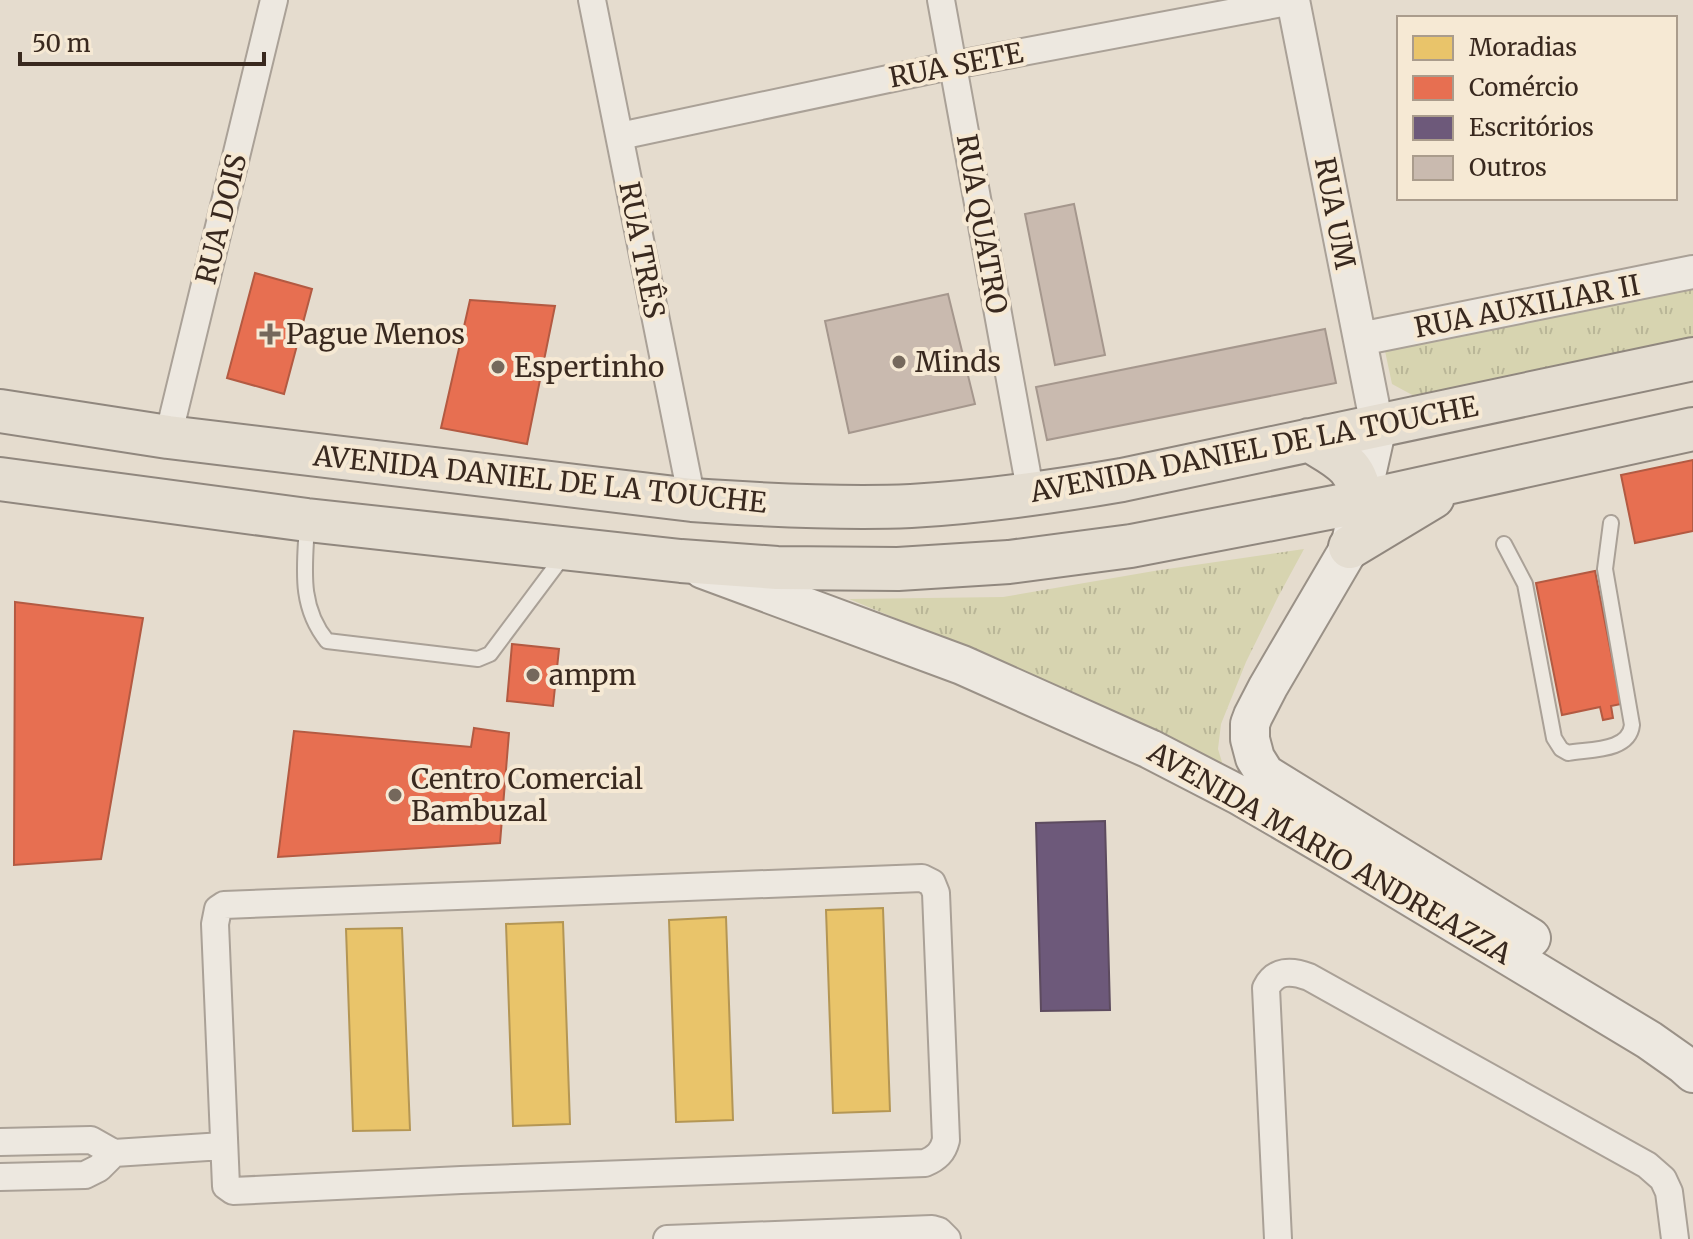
<svg xmlns="http://www.w3.org/2000/svg" width="1693" height="1239" font-family="Merriweather,serif">
<defs>
<pattern id="grass-tufts" width="24" height="20" patternUnits="userSpaceOnUse" patternTransform="scale(2)"><rect width="24" height="20" fill="#d7d4b0"/><path d="M3 7l-1-3M5 7V3M7 7l1-3M15 17l-1-3M17 17v-4M19 17l1-3" fill="none" stroke="#b9b697"/></pattern>
</defs>
<rect width="100%" height="100%" fill="#e5dcce"/>
<path fill="url(#grass-tufts)" d="M1693 288V340L1416 397 1392 384 1385 351Z
M1304 549 1278 597 1246 662 1221 724 1218 749 1225 772 1130 720 1014 667 849 599 1003 597 1154 571Z"/>
<path fill="#e9c46a" stroke="#b49654" stroke-width="2" d="M883 908 890 1111 833 1113 826 910Z
M726 917 733 1120 676 1122 669 920Z
M563 922 570 1124 513 1126 506 924Z
M402 928 410 1130 353 1131 346 929Z"/>
<path fill="#e76f51" stroke="#b35a42" stroke-width="2" d="M255 273 312 289 284 394 227 378Z
M470 300 555 306 527 444 441 428Z
M1693 460V531L1635 543 1621 475Z
M1595 571 1621 704 1611 706 1613 718 1603 720 1600 707 1562 715 1536 583Z
M15 602 143 618 101 859 14 865Z
M512 644 559 649 553 706 507 701Z
M474 728 509 733 500 843 278 857 294 731 471 747Z"/>
<path fill="#6d597a" stroke="#5d4b5f" stroke-width="2" d="M1105 821 1110 1010 1041 1011 1036 823Z"/>
<path fill="#c9baaf" stroke="#a5978d" stroke-width="2" d="M1074 204 1105 355 1055 365 1025 214Z
M948 294 975 404 849 433 825 321Z
M1325 329 1336 383 1047 440 1036 387Z"/>
<g fill="none" stroke-linecap="round" stroke-linejoin="round">
<g stroke="#aaa197" stroke-width="18">
<path id="service" d="M307 524C305 566 298 605 327 641L478 659 490 654 564 555
M1504 544 1525 584 1554 738 1561 749 1568 753C1589 749 1629 752 1632 725L1605 569 1611 523"/>
</g>
<g stroke="#aaa197" stroke-width="30">
<path id="minor" d="M592 0 692 500
M941 0 1031 495
M620 136 954 65 1293 1
M168 437 274 0
M922 878 932 883 936 893 946 1140C943 1152 937 1158 925 1163L461 1180 233 1191 226 1186 215 924 218 909 224 905Z
M0 1142 91 1140 114 1153 223 1146
M0 1177 85 1175 99 1168 114 1153
M667 1239 932 1229 939 1231 947 1239
M1278 1239 1266 988C1275 970 1291 970 1309 977L1647 1165 1663 1179 1669 1192 1675 1239"/>
</g>
<g stroke="#aaa197" stroke-width="36">
<path id="tertiary" d="M1293 0 1377 426
M1360 339 1693 272"/>
</g>
<g stroke="#9a9187" stroke-width="42">
<path id="secondary" d="M1377 426 1350 547 1268 687 1253 716 1250 724V739L1255 758 1265 774 1531 938
M703 569 962 665 1150 749 1239 795 1335 851 1649 1040 1683 1064 1693 1073"/>
</g>
<g stroke="#90877e" stroke-width="46">
<path id="primary" d="M0 411 168 437 692 500C764 505 838 509 911 506 982 502 1052 492 1122 480L1693 359
M1309 440C1336 457 1360 465 1360 502
M0 479 307 520 681 561 777 568 898 569 1009 562 1131 546 1360 502 1693 429
M1350 547 1433 497"/>
</g>
<use href="#service" stroke="#ede8e0" stroke-width="14"/>
<use href="#minor" stroke="#ede8e0" stroke-width="26"/>
<use href="#tertiary" stroke="#ede8e0" stroke-width="32"/>
<use href="#secondary" stroke="#ede8e0" stroke-width="38"/>
<use href="#primary" stroke="#e4ddd1" stroke-width="42"/>
</g>
<g fill="#75685c" stroke="#f6e9d4" stroke-width="3">
<path d="M266 322h8v8h8v8h-8v8h-8v-8h-8v-8h8z"/>
<circle cx="899" cy="362" r="8"/>
<circle cx="498" cy="367" r="8"/>
<circle cx="533" cy="675" r="8"/>
<circle cx="395" cy="795" r="8"/>
</g>
<g text-anchor="middle" stroke-width="8" stroke-linejoin="round" paint-order="stroke">
<g font-size="28" fill="#39291f" stroke="#f6e9d4">
<text transform="translate(956 65) rotate(-11)" y="10">RUA SETE</text>
<text transform="translate(1335 213) rotate(79)" y="10">RUA UM</text>
<text transform="translate(221 219) rotate(-76)" y="10">RUA DOIS</text>
<text transform="translate(982 224) rotate(80)" y="10">RUA QUATRO</text>
<text transform="translate(642 250) rotate(79)" y="10">RUA TRÊS</text>
<text transform="translate(1527 306) rotate(-11)" y="10">RUA AUXILIAR II</text>
<text transform="translate(1254 449) rotate(-11)" y="10">AVENIDA DANIEL DE LA TOUCHE</text>
<text transform="translate(540 479) rotate(6)" y="10">AVENIDA DANIEL DE LA TOUCHE</text>
<text transform="translate(1330 853) rotate(30)" y="10">AVENIDA MARIO ANDREAZZA</text>
</g>
<g font-size="28" fill="#39291f" stroke="#f6e9d4" text-anchor="start">
<text x="286" y="344">Pague Menos</text>
<text x="915" y="372">Minds</text>
<text x="514" y="377">Espertinho</text>
<text x="549" y="685">ampm</text>
<text x="411" y="789">Centro Comercial<tspan x="411" dy="32">Bambuzal</tspan></text>
</g>
</g>
<rect x="1397" y="16" width="280" height="184" fill="#f6e9d4" stroke="#aa9c8c" stroke-width="2"/>
<rect x="1413" y="36" width="40" height="24" fill="#e9c46a" stroke="#aa9c8c" stroke-width="2"/>
<text x="1469" y="56" font-size="24" fill="#39291f">Moradias</text>
<rect x="1413" y="76" width="40" height="24" fill="#e76f51" stroke="#aa9c8c" stroke-width="2"/>
<text x="1469" y="96" font-size="24" fill="#39291f">Comércio</text>
<rect x="1413" y="116" width="40" height="24" fill="#6d597a" stroke="#aa9c8c" stroke-width="2"/>
<text x="1469" y="136" font-size="24" fill="#39291f">Escritórios</text>
<rect x="1413" y="156" width="40" height="24" fill="#c9baaf" stroke="#aa9c8c" stroke-width="2"/>
<text x="1469" y="176" font-size="24" fill="#39291f">Outros</text>
<path d="M20 52v12h244v-12" fill="none" stroke="#39291f" stroke-width="4"/>
<text x="32" y="52" font-size="24" fill="#39291f" stroke="#f6e9d4" stroke-width="6" paint-order="stroke">50 m</text>
</svg>
